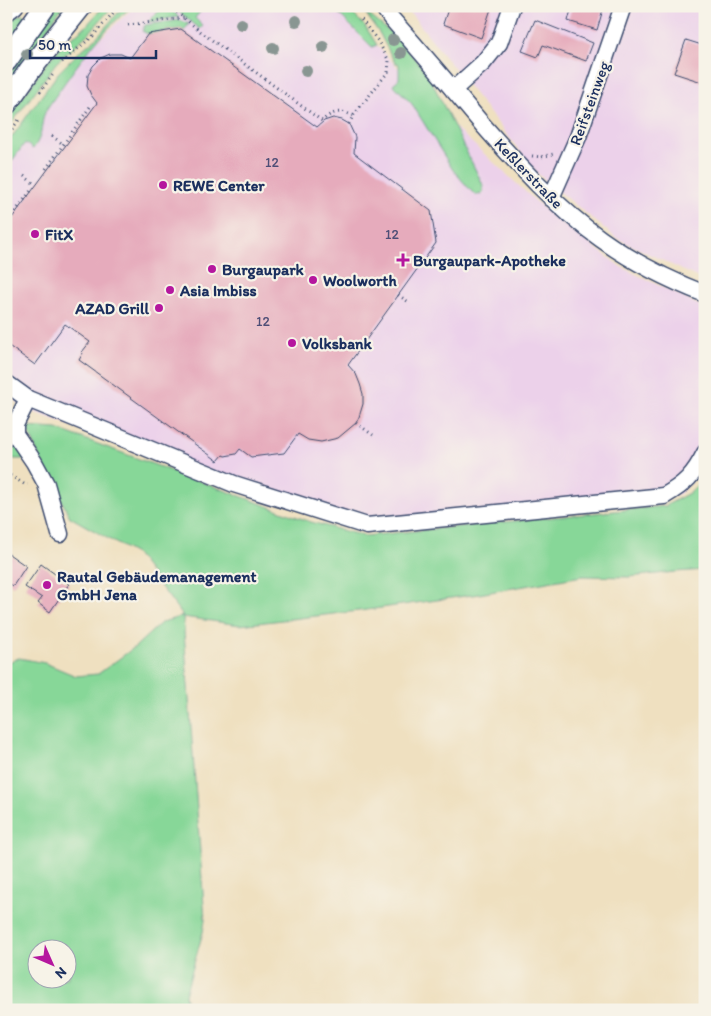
<svg xmlns="http://www.w3.org/2000/svg" width="711" height="1016" font-family="Itim,sans-serif">
<rect width="100%" height="100%" fill="#f7f3e8"/>
<filter id="ink" filterUnits="userSpaceOnUse"><feTurbulence type="fractalNoise" baseFrequency=".02" numOctaves="2"/><feDisplacementMap in="SourceGraphic" scale="10" xChannelSelector="R" yChannelSelector="G"/><feConvolveMatrix kernelMatrix="1 2 1 2 8 2 1 2 1" color-interpolation-filters="sRGB"/></filter>
<filter id="wash" filterUnits="userSpaceOnUse"><feTurbulence type="fractalNoise" baseFrequency=".0096" numOctaves="4" result="noise"/><feDisplacementMap in="SourceGraphic" scale="20" xChannelSelector="R" yChannelSelector="G"/><feGaussianBlur stdDeviation="1.12" result="paint"/><feColorMatrix in="noise" values="0 0 0 0 0 0 0 0 0 0 0 0 0 0 0 0 0 1.4 0 .05"/><feComposite in="paint" operator="in"/></filter>
<g filter="url(#wash)">
<rect width="100%" height="100%" fill="#efe0c0"/>
<path fill="#ecd1ea" d="M135 6H340L446 119 551 215 621 267 705 308V467L680 494 343 524 28 410 6 394V160L80 57Z
M405 6H705V281L616 238 538 174Z"/>
<path fill="#87d798" stroke="#51837b" fill-rule="evenodd" d="M57 6H63L6 89V76Z
M104 6H113L90 32 56 63 6 131V121L49 60 61 47 87 25Z
M124 6H133C99 31 70 75 46 110 39 126 45 133 33 149L25 143 6 169V145L59 72 78 53 95 39Z
M164 6H167L179 17 148 22Z
M172 6H205L195 18 203 26 200 29Z
M331 6H345L365 26 377 45 372 47Z
M364 11 395 36 428 74 483 185V193L478 195 473 193 453 170 412 104 393 84 399 79V66L398 63H395L380 34Z
M23 15 26 17 6 46V24L15 16Z
M180 20 189 24 184 31 180 29 148 34 142 31 145 25Z
M6 427 27 459H6Z
M27 427 57 429 311 522 364 536 665 506 689 493 705 477V570L675 572 629 577 582 576 479 594 367 610 240 625 183 617 205 920 203 932 185 995 188 1010H6V663L19 658 45 663 76 676 98 674 135 647 162 622 183 616 137 555 70 517 40 459ZM38 948H68V978H38Z"/>
<g id="blocks">
<path fill="#e6abbc" d="M449 6H492L481 38 443 24Z
M572 6H604L597 30 568 21Z
M535 20 593 43 586 61 543 45 538 57 522 51Z
M181 29 317 127 324 121 333 118 342 120 349 124 355 137 354 153 431 211 436 243 348 365 356 374 360 384 363 394V404L359 417 356 423 338 438 321 442 308 440 298 434 284 453 251 457 240 449 236 454 225 456 223 455 218 461 79 360 83 353 82 352 90 342 65 324 35 365 6 344V226L97 103 91 95 87 86 88 75 93 66 101 58 110 54H121L130 58 148 34Z
M686 40 705 46V83L674 73Z
M6 552 26 566 13 586 6 581Z
M41 564 69 584 50 612 38 603 42 598 25 587Z"/>
</g>
</g>
<g filter="url(#ink)">
<use href="#blocks" fill-opacity="0" stroke="#3b4a6d" stroke-width="1"/>
<g fill="none" stroke-linecap="round" stroke-linejoin="round">
<g stroke="#3b4a6d" stroke-width="19">
<path id="minor" d="M385 6 386 11 391 18C422 53 452 88 482 124 519 166 556 207 601 239 633 262 669 280 705 294
M6 13 15 6
M453 90 483 63 499 43 512 6
M551 198 578 137 623 6
M6 383 28 399 234 484 367 526 664 496C685 484 694 475 705 453
M28 399 15 425V434L34 462 46 484 60 534"/>
</g>
<g stroke="#3b4a6d" stroke-width="24">
<path id="major" d="M6 61 45 6
M6 104 30 70 81 6"/>
</g>
<path stroke="#3b4a6d" stroke-width="3" stroke-dasharray="1 4" stroke-linecap="butt" d="M169 6 205 35 322 121C331 112 341 109 353 116
M128 25 184 18
M62 62 93 36 119 6
M40 92 54 73
M349 124 353 116 388 72 389 61 378 41 360 18
M52 136 63 144
M6 137 21 117
M532 156 541 157 553 154
M46 169 92 104
M24 176 36 185
M6 224 32 189
M398 295 410 303
M356 423 373 435
M6 473 24 484H28"/>
<use href="#minor" stroke="#fff" stroke-width="16"/>
<use href="#major" stroke="#fff" stroke-width="21"/>
</g>
<g fill="#899692">
<circle cx="296" cy="21" r="6"/>
<circle cx="241" cy="24" r="6"/>
<circle cx="393" cy="40" r="6"/>
<circle cx="323" cy="47" r="6"/>
<circle cx="273" cy="48" r="6"/>
<circle cx="401" cy="53" r="6"/>
<circle cx="27" cy="54" r="6"/>
<circle cx="306" cy="71" r="6"/>
</g>
</g>
<g fill="#b5179e" stroke="#f7f3e8" stroke-width="2">
<circle cx="163" cy="185" r="5"/>
<circle cx="35" cy="234" r="5"/>
<path d="M400.5 252.5h5v5h5v5h-5v5h-5v-5h-5v-5h5z"/>
<circle cx="212" cy="269" r="5"/>
<circle cx="313" cy="280" r="5"/>
<circle cx="170" cy="290" r="5"/>
<circle cx="159" cy="308" r="5"/>
<circle cx="292" cy="343" r="5"/>
<circle cx="47" cy="585" r="5"/>
</g>
<g text-anchor="middle" stroke-width="4.5" stroke-linejoin="round" paint-order="stroke">
<g font-size="14" fill="#4e4e76">
<text x="272" y="167">12</text>
<text x="392" y="239">12</text>
<text x="263" y="326">12</text>
</g>
<g font-size="16" fill="#1b2f5e" stroke="#f7f3e8">
<text transform="translate(589 103) rotate(-70)" y="6">Reifsteinweg</text>
<text transform="translate(529 173) rotate(46)" y="6">Keßlerstraße</text>
</g>
<g font-size="16" font-weight="bold" fill="#1b2f5e" stroke="#f7f3e8" text-anchor="start">
<text x="173" y="191">REWE Center</text>
<text x="45" y="240">FitX</text>
<text x="413" y="266">Burgaupark-Apotheke</text>
<text x="222" y="275">Burgaupark</text>
<text x="323" y="286">Woolworth</text>
<text x="180" y="296">Asia Imbiss</text>
<text x="149" y="314" text-anchor="end">AZAD Grill</text>
<text x="302" y="349">Volksbank</text>
<text x="57" y="582">Rautal Gebäudemanagement<tspan x="57" dy="18">GmbH Jena</tspan></text>
</g>
</g>
<rect width="711" height="1016" fill="none" stroke="#f7f3e8" stroke-width="25"/>
<g transform="translate(52 964) rotate(135)"><circle r="24" fill="#f7f3e8" stroke="#9fa5b1"/>
<path d="M0-4L9 19L0 12L-9 19Z" fill="#b5179e"/>
<text y="-8" font-size="14" font-weight="bold" text-anchor="middle" fill="#1b2f5e">N</text>
</g>
<path d="M30 50v8h126v-8" fill="none" stroke="#1b2f5e" stroke-width="2.5"/>
<text x="38" y="50" font-size="15" fill="#1b2f5e" stroke="#f7f3e8" stroke-width="4" paint-order="stroke">50 m</text>
</svg>
